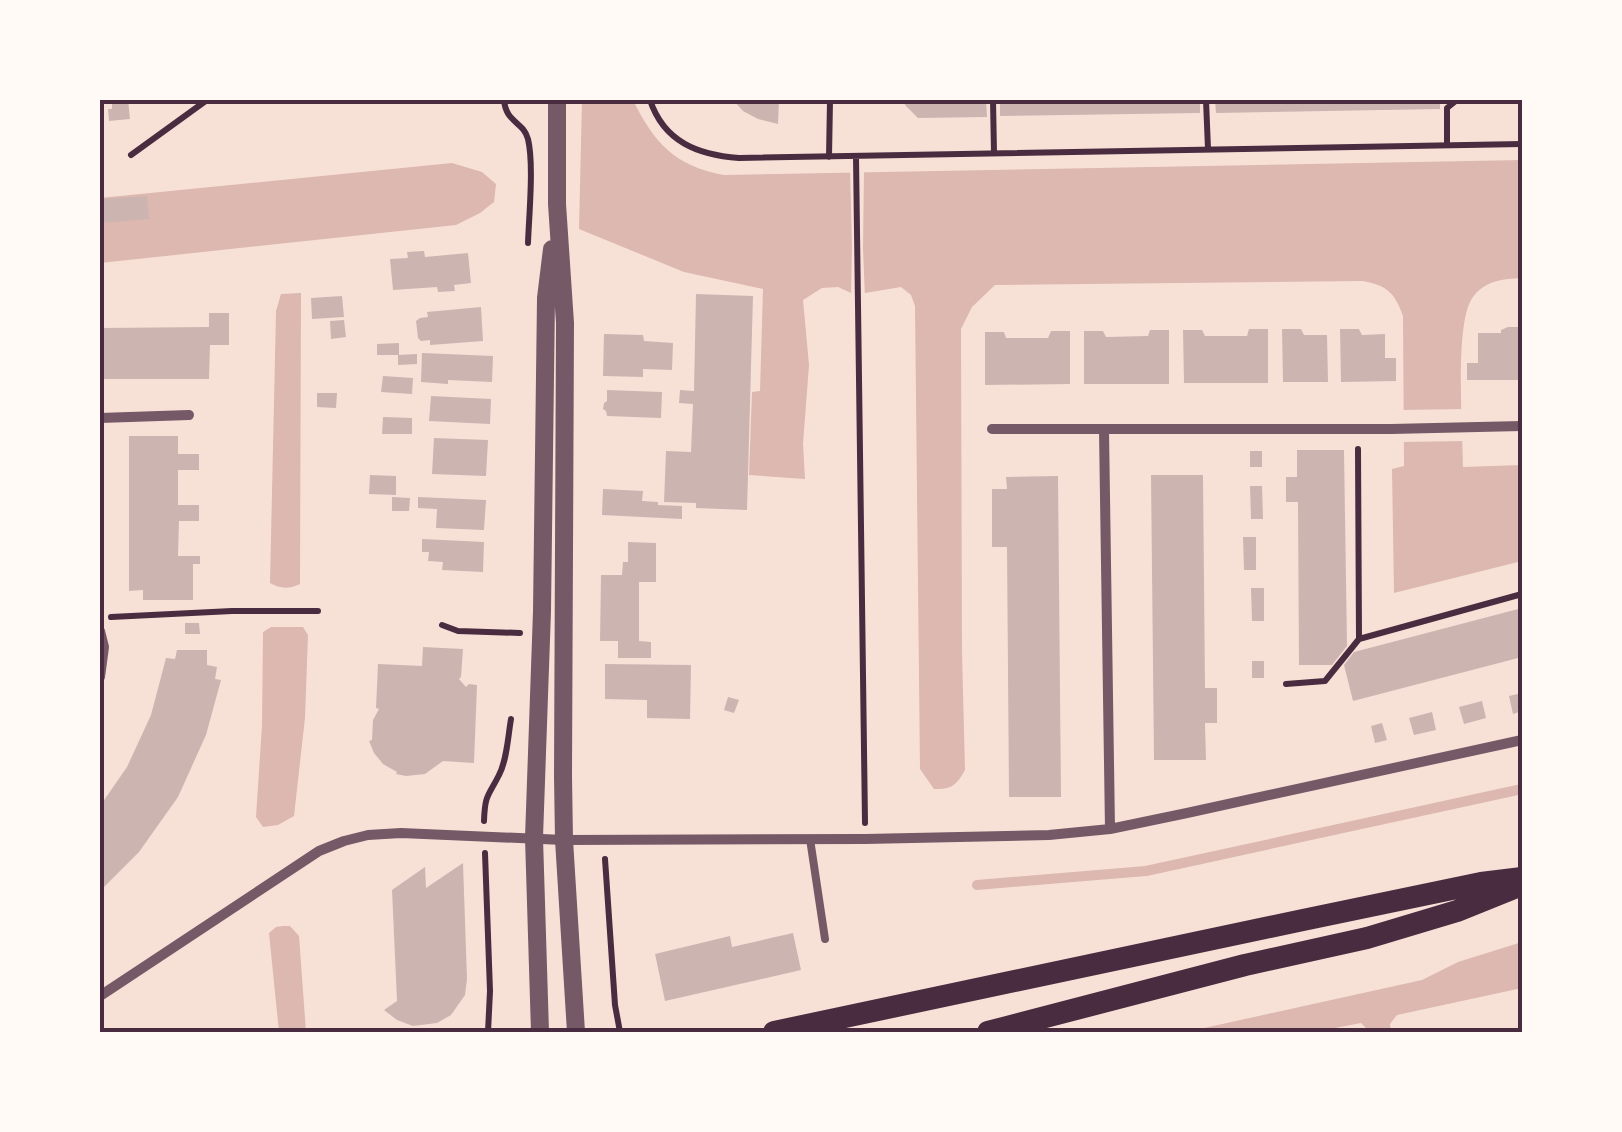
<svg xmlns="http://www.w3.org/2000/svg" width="1622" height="1132" font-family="'Crimson Pro',serif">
<rect width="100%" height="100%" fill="#f7e1d7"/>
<path fill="#dcb8b0" d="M582 100H633C654 143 675 166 724 175L1522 160V278C1503 279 1486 280 1473 297 1454 321 1463 432 1463 467L1522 465V561L1394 593 1392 469 1404 466 1403 316C1395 293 1387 285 1362 281L995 285 972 307 961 329 962 652 965 770C957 785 951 790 934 789L920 769 915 306 911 295 901 287 865 293H851L838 287 822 288 803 300 809 365 803 444 805 479 749 475 752 392 760 391 763 289 684 272 579 229Z
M452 163 482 172 496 184 494 202 480 213 456 225 100 263V198Z
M301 293 300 584C290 589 280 589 270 583L276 311 281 294Z
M271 627H303L308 635 305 718 294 816 278 825 263 827 256 817 262 725 263 632Z
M283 926H290L299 936 306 1032H279L269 933 276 927Z
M1522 942V988L1397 1015 1390 1024 1391 1032H1370L1361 1023 1315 1032H1186L1422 980 1458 962Z"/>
<path fill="#f7e1d7" d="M850 168 864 169 863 248 865 298H851L852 246Z
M1467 409 1468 441 1399 442V410Z"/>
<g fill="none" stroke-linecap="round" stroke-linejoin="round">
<path stroke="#dcb8b0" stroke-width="10" d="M977 885 1146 871 1522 789"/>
</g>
<path fill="#ccb4b1" d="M112 100H128L130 119 109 121 108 109H112Z
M733 100H779L778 124 758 119 743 111Z
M905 100H986L987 117 918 118 905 105Z
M1000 100H1200V113L1000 116Z
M1215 100H1440V109L1216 113Z
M147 196 149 219 100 223V199Z
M424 251 425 257 468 253 471 283 454 285 455 291 438 292 437 287 393 290 390 259 408 258 407 252Z
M696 294 753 296 747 510 696 508V503L664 502 666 451 691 452 693 404 679 403 680 390 694 391Z
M342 296 344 317 312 319 311 298Z
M481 307 483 341 430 345V340L421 341 418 338 416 321 420 318 428 317 427 312Z
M209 313H229V345H210L209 379H100V328L209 327Z
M344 320 346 337 331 339 330 321Z
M1508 327H1522V380H1467V363H1478V333H1501V330Z
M1249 329H1268V383H1184L1183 330H1202L1205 336H1247Z
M1282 329H1301L1304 335H1327L1328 382H1283Z
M1340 329H1359L1362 335 1385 334V358H1396V381L1341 382Z
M1150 330H1169V384H1084V331H1103L1106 337 1148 336Z
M1051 331H1070V384L985 385V332H1004L1006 338H1048Z
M604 334 643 335 644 341 673 343 672 370 643 369V377L603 376Z
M399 343V355H377V344Z
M422 353 493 356 492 382 448 380V384L421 382Z
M417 354V364L398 365V355Z
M383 376 413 378 412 394 381 392Z
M607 390 662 392 661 418 607 416 606 411 603 409 604 403 607 401Z
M317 393H337L336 408 317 407Z
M431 396 491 399 490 424 429 421Z
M383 417 412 418V434H382Z
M129 436H178V454H199V470H178V505H199V521H179L178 556H200V564H193V600H143V590L129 591Z
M434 438 488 440 486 476 432 474Z
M1297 450H1344L1347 646 1332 665H1299L1298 502H1286V477H1297Z
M1250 451H1262V467H1250Z
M370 475 396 476V495L369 494Z
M1151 475H1203L1205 688H1217V723H1205L1206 760H1154Z
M1058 476 1061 797H1009L1007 547H992V489H1007L1006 477Z
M1250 486H1262L1263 519H1251Z
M603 489 643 491 642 501 658 502V505L682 506V519L602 515Z
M392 497 410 498 409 511H392Z
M418 497 486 500 484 530 436 528 437 509 418 508Z
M1243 537H1256V570H1244Z
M422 539 484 542 483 572 442 570 443 562 428 561 429 552H422Z
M628 542 656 543V582H639V641L651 642V658H618V641H600L601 575H622L623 562H628Z
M1251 588H1264V621H1252Z
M1522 608V657L1353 701 1344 665 1354 652Z
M185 623H199L200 634H185Z
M423 647 463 649 461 677 459 679 466 687 469 684 477 685 474 763 443 761 425 774 406 776 396 774 397 772 383 764 374 753 369 741 372 740 373 720 379 709 376 708 378 664 422 666Z
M177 650H207V665L217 667 215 679 221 680 206 735 178 797 139 852 100 891V806L127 767 151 715 166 658 175 659Z
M1252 661H1264V678H1252Z
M605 664 691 665 690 719 647 718V700L605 699Z
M1522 693V711L1513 714 1509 696Z
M728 697 739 700 734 713 724 710Z
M1482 701 1486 718 1464 724 1459 707Z
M1432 712 1436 730 1414 735 1409 718Z
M1382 723 1387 740 1375 743 1371 726Z
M463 863 467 979 465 995 451 1015 437 1023 413 1026 397 1020 384 1010 397 1001 392 890 425 867 426 888Z
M793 933 801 970 665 1001 655 954 730 936 732 947Z"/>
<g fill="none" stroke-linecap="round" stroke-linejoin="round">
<path stroke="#4a2c40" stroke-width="6" d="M504 100C506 123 523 121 528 139 534 164 529 215 528 243
M650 100C664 142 698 155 739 158L1522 144
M993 100 994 153
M1206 100 1208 149
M1447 145V108L1457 100
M131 155 207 100
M829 157 830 100
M856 157 865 823
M1358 449 1359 639 1522 594
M111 617 232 611H318
M442 625 458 631 520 633
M1286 684 1325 681 1359 639
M484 821C485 794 488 797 499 775 507 760 508 736 511 719
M485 853 490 991 488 1032
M605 859 615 1005 620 1032"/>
<path stroke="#755966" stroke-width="8" d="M810 839 825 939"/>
<path stroke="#755966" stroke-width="10" d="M100 418 189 415
M992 429H1391L1522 426
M1104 430 1110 829
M100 631 104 647 100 677
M100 996 319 851 344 841 368 835 401 833 564 840 865 839 1049 835 1110 829 1187 813 1522 740"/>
<path stroke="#755966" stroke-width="18" d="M557 100V204L565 323 563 776 564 840 576 1032
M540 1032 534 838 542 611 546 298 552 249"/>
<path stroke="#4a2c40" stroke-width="22" d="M774 1032 1303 920 1481 883 1522 878
M988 1032 1245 965 1367 938 1457 911 1519 886"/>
</g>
<rect width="1622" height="1132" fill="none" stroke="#fffaf5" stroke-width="205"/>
<rect x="102" y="102" width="1418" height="928" fill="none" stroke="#4a2c40" stroke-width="4"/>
</svg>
